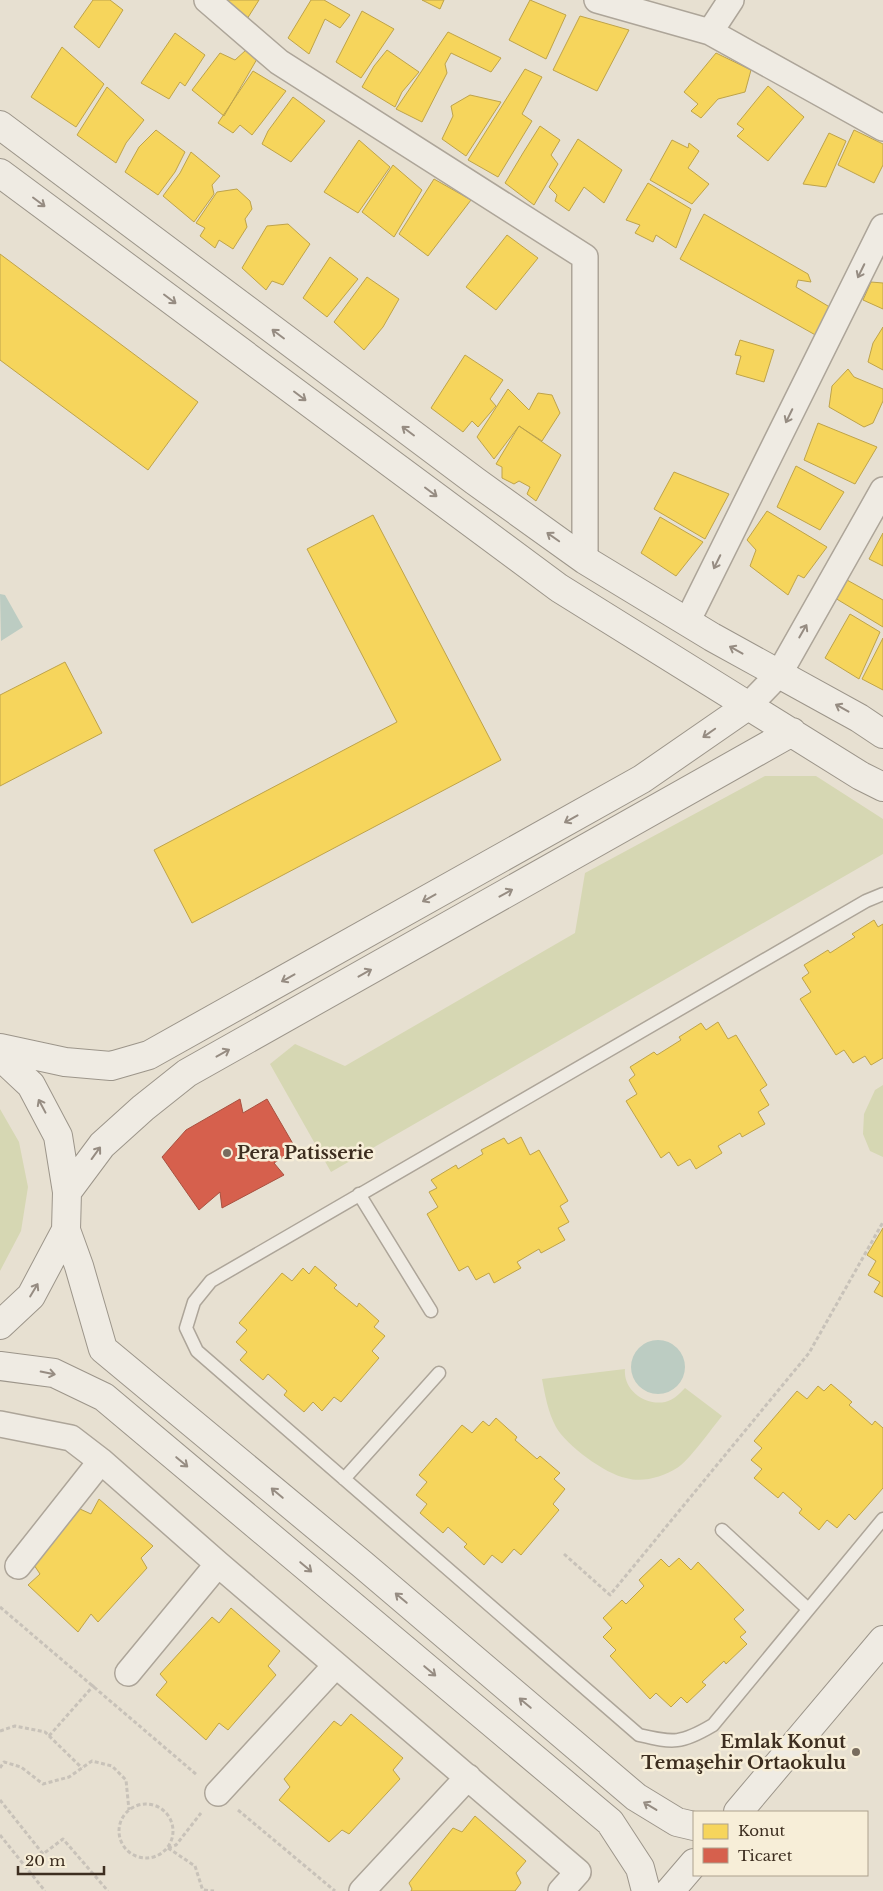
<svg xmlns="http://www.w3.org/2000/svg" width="883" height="1891" font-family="'Libre Baskerville',serif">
<rect width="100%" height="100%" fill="#e7e0d1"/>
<path fill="#d6d7b3" d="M765 776H816L883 819V854L331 1172 270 1064 295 1044 345 1066 575 933 585 873Z
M883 1085V1157L870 1151 863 1134 864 1114 875 1090Z
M0 1109 19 1142 28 1187 21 1231 0 1271Z
M625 1369C623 1390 645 1406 665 1402 674 1400 679 1394 685 1388L722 1416C712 1428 688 1462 677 1468 662 1477 643 1483 626 1478 605 1474 566 1445 556 1427 548 1412 545 1395 542 1379Z"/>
<path fill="#bcccc2" d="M0 594 5 595 23 627 1 641Z
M631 1367a27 27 0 1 1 54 0a27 27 0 1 1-54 0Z"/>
<path fill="#f6d55c" stroke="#bea34a" d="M93 0H110L123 10 99 48 74 27Z
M220 0H259L247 19Z
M311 0H324L350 15 340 28 325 19 309 54 288 38Z
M422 0H444L440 9Z
M530 0 566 15 546 59 509 40Z
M362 11 394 29 361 78 336 62Z
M580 16 629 30 597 91 553 70Z
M448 32 501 58 491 72 451 53 445 64 447 73 422 122 396 109Z
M175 33 205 55 185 86 180 82 169 99 141 83Z
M62 47 104 84 76 127 31 97Z
M246 50 257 59 224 116 192 90 220 53 235 60Z
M387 50 419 72 402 92 395 107 362 87 374 66Z
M716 53 751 70 745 92 718 99 701 118 691 111 698 104 684 92Z
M525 69 542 77 522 114 532 121 498 177 468 160Z
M253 71 286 91 252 135 240 125 233 133 218 123Z
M768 86 804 117 768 161 737 136 744 129 737 124Z
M107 87 144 120 126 143 116 163 77 135Z
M470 95 501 102 466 156 442 139 453 116 451 106Z
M293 97 325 121 291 162 262 144 268 131Z
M540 126 560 140 551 155 558 164 534 205 505 183 523 153Z
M156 130 185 152 175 172 158 195 125 172 139 147Z
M854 130 883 144V165L874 183 838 165Z
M829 133 846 141 826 187 803 184Z
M578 139 622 170 604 203 584 187 569 211 555 201 557 195 549 187Z
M359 140 390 167 358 213 324 192Z
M672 140 688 148 689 143 699 151 688 168 709 184 692 204 650 180Z
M191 152 220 176 212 185 214 194 194 222 163 196 180 173Z
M393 165 422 190 394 237 362 212Z
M434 179 471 200 428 256 399 234Z
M648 183 691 209 676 248 656 235 653 242 635 233 640 225 626 220Z
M237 189 250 201 252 209 245 219 247 227 233 249 219 240 215 248 200 236 205 228 196 223 217 192Z
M704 214 808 274 811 282 798 280 796 287 833 309 819 337 680 259Z
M288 224 310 244 283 285 272 281 266 290 242 268 267 226Z
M507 235 538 258 496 310 466 287Z
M0 254 198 402 148 470 0 360Z
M330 257 358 279 327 317 303 298Z
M367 277 399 299 383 327 364 350 334 322Z
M871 282 883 283V309L863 300Z
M883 327V370L868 362 873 343Z
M740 340 774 350 764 382 736 374 741 356 735 355Z
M465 355 503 380 490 399 496 406 478 427 472 421 463 432 431 408Z
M848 369 854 377 883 389V401L873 423 864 427 829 407 832 386Z
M508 389 529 410 538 393 552 395 560 413 542 441 519 426 494 459 477 437Z
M818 423 877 447 855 484 804 460Z
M519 426 561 455 536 501 527 494 530 487 519 481 514 484 502 478V467L496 464Z
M796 466 844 492 820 530 777 507Z
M674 472 729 494 705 539 654 509Z
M767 511 827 547 804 578 798 575 788 595 750 566 756 550 747 540Z
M373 515 501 760 192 923 154 850 397 722 307 549Z
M660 517 703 542 676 576 641 553Z
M883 533V566L869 559Z
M847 580 883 600V627L835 598Z
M850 614 880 632 859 679 825 658Z
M883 638V690L862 679Z
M65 662 102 733 0 786V695Z
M874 920 878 927 883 924V1058L871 1065 865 1056 853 1063 844 1050 836 1055 800 999 811 992 802 978 809 973 804 965 828 950 830 953 855 937 852 934Z
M718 1022 728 1039 736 1035 767 1085 760 1090 769 1105 758 1112 765 1124 742 1137 740 1133 718 1146 722 1153 696 1169 690 1159 678 1166 669 1152 661 1158 626 1101 637 1094 629 1080 635 1075 630 1067 654 1052 657 1055 681 1040 679 1037 701 1023 706 1030Z
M521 1137 530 1155 539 1150 568 1201 560 1206 569 1222 558 1228 565 1240 541 1253 539 1249 517 1262 521 1268 494 1283 489 1273 476 1280 468 1266 459 1271 427 1214 438 1207 429 1192 437 1188 431 1180 456 1165 458 1169 483 1154 481 1150 504 1138 508 1144Z
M883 1228V1297L874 1292 880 1282 868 1275 876 1261 867 1255Z
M315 1266 337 1285 334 1288 357 1307 359 1303 379 1321 374 1327 385 1336 372 1351 379 1358 341 1402 334 1397 322 1411 313 1402 304 1412 284 1395 287 1391 268 1374 263 1380 240 1360 247 1352 236 1342 247 1330 239 1323 282 1273 292 1281 303 1268 309 1274Z
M831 1384 852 1402 849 1405 872 1425 875 1421 883 1428V1488L855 1520 849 1514 837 1528 827 1520 819 1530 799 1513 802 1509 783 1492 778 1498 754 1478 762 1469 751 1460 762 1448 754 1441 797 1391 807 1399 818 1386 824 1391Z
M496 1418 517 1437 515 1440 537 1459 540 1456 560 1473 554 1479 565 1489 553 1504 559 1510 521 1555 514 1549 502 1563 492 1555 484 1565 464 1547 467 1544 448 1527 443 1533 420 1513 427 1504 416 1495 427 1482 419 1475 462 1425 472 1433 483 1421 489 1426Z
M99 1499 153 1546 141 1558 147 1568 98 1622 91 1614 78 1632 28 1585 40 1574 34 1565 80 1509 91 1514Z
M679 1558 691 1570 698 1562 744 1610 734 1619 746 1632 740 1637 747 1644 726 1664 724 1661 702 1682 706 1685 687 1703 681 1697 671 1707 656 1693 650 1699 610 1656 616 1650 603 1637 612 1628 603 1618 622 1600 626 1604 644 1586 639 1580 661 1559 669 1567Z
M231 1608 280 1651 268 1666 276 1675 228 1730 219 1723 206 1740 156 1695 167 1682 160 1674 212 1617 219 1623Z
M351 1714 403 1758 393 1770 400 1779 349 1834 342 1830 329 1842 279 1800 290 1787 284 1779 334 1721 341 1726Z
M475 1816 526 1861 516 1873 521 1883 515 1891H411L412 1889 409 1883 453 1828 462 1832Z"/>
<path fill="#d6604d" stroke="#a85140" d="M240 1099 243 1113 267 1099 296 1149 274 1163 284 1175 222 1208 220 1192 199 1210 162 1157 186 1130Z"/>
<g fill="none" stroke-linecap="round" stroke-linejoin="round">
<g stroke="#ada599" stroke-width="15">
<path id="service" d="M883 894 866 901 211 1281 194 1302 186 1328 197 1351 639 1735C674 1743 681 1744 713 1725L883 1519
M359 1194 431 1311
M344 1479 439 1373
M722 1530 808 1609"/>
</g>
<g stroke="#ada599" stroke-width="28">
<path id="minor" d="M207 0 279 62 585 257V560
M597 0 710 32 883 128
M710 32 731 0
M687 622 883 227
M749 705 779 674 883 490
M0 1424 71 1438 101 1461 218 1564 578 1872 561 1891
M18 1566 101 1461
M128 1673 218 1564
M218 1793 336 1665
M362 1891 468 1777"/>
</g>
<g stroke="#9c958a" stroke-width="30">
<path id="secondary" d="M0 125 475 481 585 560 712 637 859 718 883 734
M0 173 559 588 861 776 883 787
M0 1048 65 1062 111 1066 149 1055 642 779 749 705
M0 1056 31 1085 58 1136 67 1192 66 1230 31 1296 0 1325
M67 1192 102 1145 143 1108 187 1073 792 732
M66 1230 79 1266 103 1349 362 1564 636 1797 677 1822 694 1826
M0 1366 54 1373 104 1397 610 1822 640 1868 646 1891
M738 1812 883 1640
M670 1891 694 1863"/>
</g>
<path stroke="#c8c2b9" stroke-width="3" stroke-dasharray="4 2.5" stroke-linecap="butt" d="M564 1554 610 1595 809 1353 883 1222
M0 1607 197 1775
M0 1731 15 1726 45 1732 82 1768
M49 1736 94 1685
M0 1768 4 1762 21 1767 43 1784 69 1777 92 1761 112 1766 126 1780 129 1810
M0 1800 43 1854 63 1839 108 1891
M119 1831a27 27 0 1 1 54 0a27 27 0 1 1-54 0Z
M238 1810 335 1891
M0 1835 45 1891
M168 1848 176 1845 201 1813
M168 1848 195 1866 203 1891
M204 1890 214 1891"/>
<use href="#service" stroke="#efebe3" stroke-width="12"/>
<use href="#minor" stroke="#efebe3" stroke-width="25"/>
<use href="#secondary" stroke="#efebe3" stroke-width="28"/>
</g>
<defs><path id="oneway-shaft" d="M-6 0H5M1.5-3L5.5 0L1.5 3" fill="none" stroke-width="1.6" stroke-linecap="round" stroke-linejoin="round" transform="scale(1.25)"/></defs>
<g stroke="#968c82">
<use href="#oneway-shaft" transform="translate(39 202) rotate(37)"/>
<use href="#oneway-shaft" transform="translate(861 271) rotate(116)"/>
<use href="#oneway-shaft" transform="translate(170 299) rotate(37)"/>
<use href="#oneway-shaft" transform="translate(278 334) rotate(-143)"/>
<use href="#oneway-shaft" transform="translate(300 396) rotate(37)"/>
<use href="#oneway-shaft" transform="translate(789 416) rotate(116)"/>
<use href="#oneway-shaft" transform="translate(408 431) rotate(-143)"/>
<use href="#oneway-shaft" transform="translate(431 492) rotate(37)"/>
<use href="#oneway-shaft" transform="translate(553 537) rotate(-145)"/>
<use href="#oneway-shaft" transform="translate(717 562) rotate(116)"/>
<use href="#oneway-shaft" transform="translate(803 631) rotate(-60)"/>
<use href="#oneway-shaft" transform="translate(736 650) rotate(-151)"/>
<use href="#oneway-shaft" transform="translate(842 708) rotate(-151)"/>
<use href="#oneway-shaft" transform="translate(709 733) rotate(145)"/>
<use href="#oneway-shaft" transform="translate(571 819) rotate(151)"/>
<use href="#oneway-shaft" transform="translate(506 893) rotate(-29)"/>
<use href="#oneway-shaft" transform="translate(429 898) rotate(151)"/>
<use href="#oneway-shaft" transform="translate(365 973) rotate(-29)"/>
<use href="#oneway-shaft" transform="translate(288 978) rotate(151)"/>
<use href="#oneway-shaft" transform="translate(223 1053) rotate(-29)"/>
<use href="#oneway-shaft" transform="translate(42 1106) rotate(-118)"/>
<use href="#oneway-shaft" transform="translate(96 1153) rotate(-54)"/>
<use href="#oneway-shaft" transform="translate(34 1290) rotate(-59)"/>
<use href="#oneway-shaft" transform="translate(48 1373) rotate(11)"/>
<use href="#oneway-shaft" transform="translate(182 1462) rotate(40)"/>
<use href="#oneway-shaft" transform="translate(277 1493) rotate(-140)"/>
<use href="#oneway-shaft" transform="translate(306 1567) rotate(40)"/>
<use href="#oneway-shaft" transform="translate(401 1598) rotate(-140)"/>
<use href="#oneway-shaft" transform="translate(430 1671) rotate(40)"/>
<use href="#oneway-shaft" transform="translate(525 1703) rotate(-140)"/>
<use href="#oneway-shaft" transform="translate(650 1806) rotate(-149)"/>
</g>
<g fill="#786c5e" stroke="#f7eed8" stroke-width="2">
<circle cx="227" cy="1153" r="5"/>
<circle cx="856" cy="1752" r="5"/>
</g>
<g text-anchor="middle" stroke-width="5" stroke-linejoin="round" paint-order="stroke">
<g font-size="18" font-weight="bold" fill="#3d2e20" stroke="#f7eed8" text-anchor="start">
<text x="237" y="1159">Pera Patisserie</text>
<text x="846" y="1748" text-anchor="end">Emlak Konut<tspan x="846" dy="21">Temaşehir Ortaokulu</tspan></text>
</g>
</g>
<rect x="693" y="1811" width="175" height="65" fill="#f7eed8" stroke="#ada18e"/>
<rect x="703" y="1824" width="25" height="15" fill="#f6d55c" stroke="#ada18e"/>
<text x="738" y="1836" font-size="15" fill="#3d2e20">Konut</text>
<rect x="703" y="1848" width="25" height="15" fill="#d6604d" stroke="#ada18e"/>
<text x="738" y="1861" font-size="15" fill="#3d2e20">Ticaret</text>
<path d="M18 1866v8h86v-8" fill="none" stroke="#3d2e20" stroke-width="2.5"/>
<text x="25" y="1866" font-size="15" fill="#3d2e20" stroke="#f7eed8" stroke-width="4" paint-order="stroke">20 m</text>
</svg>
